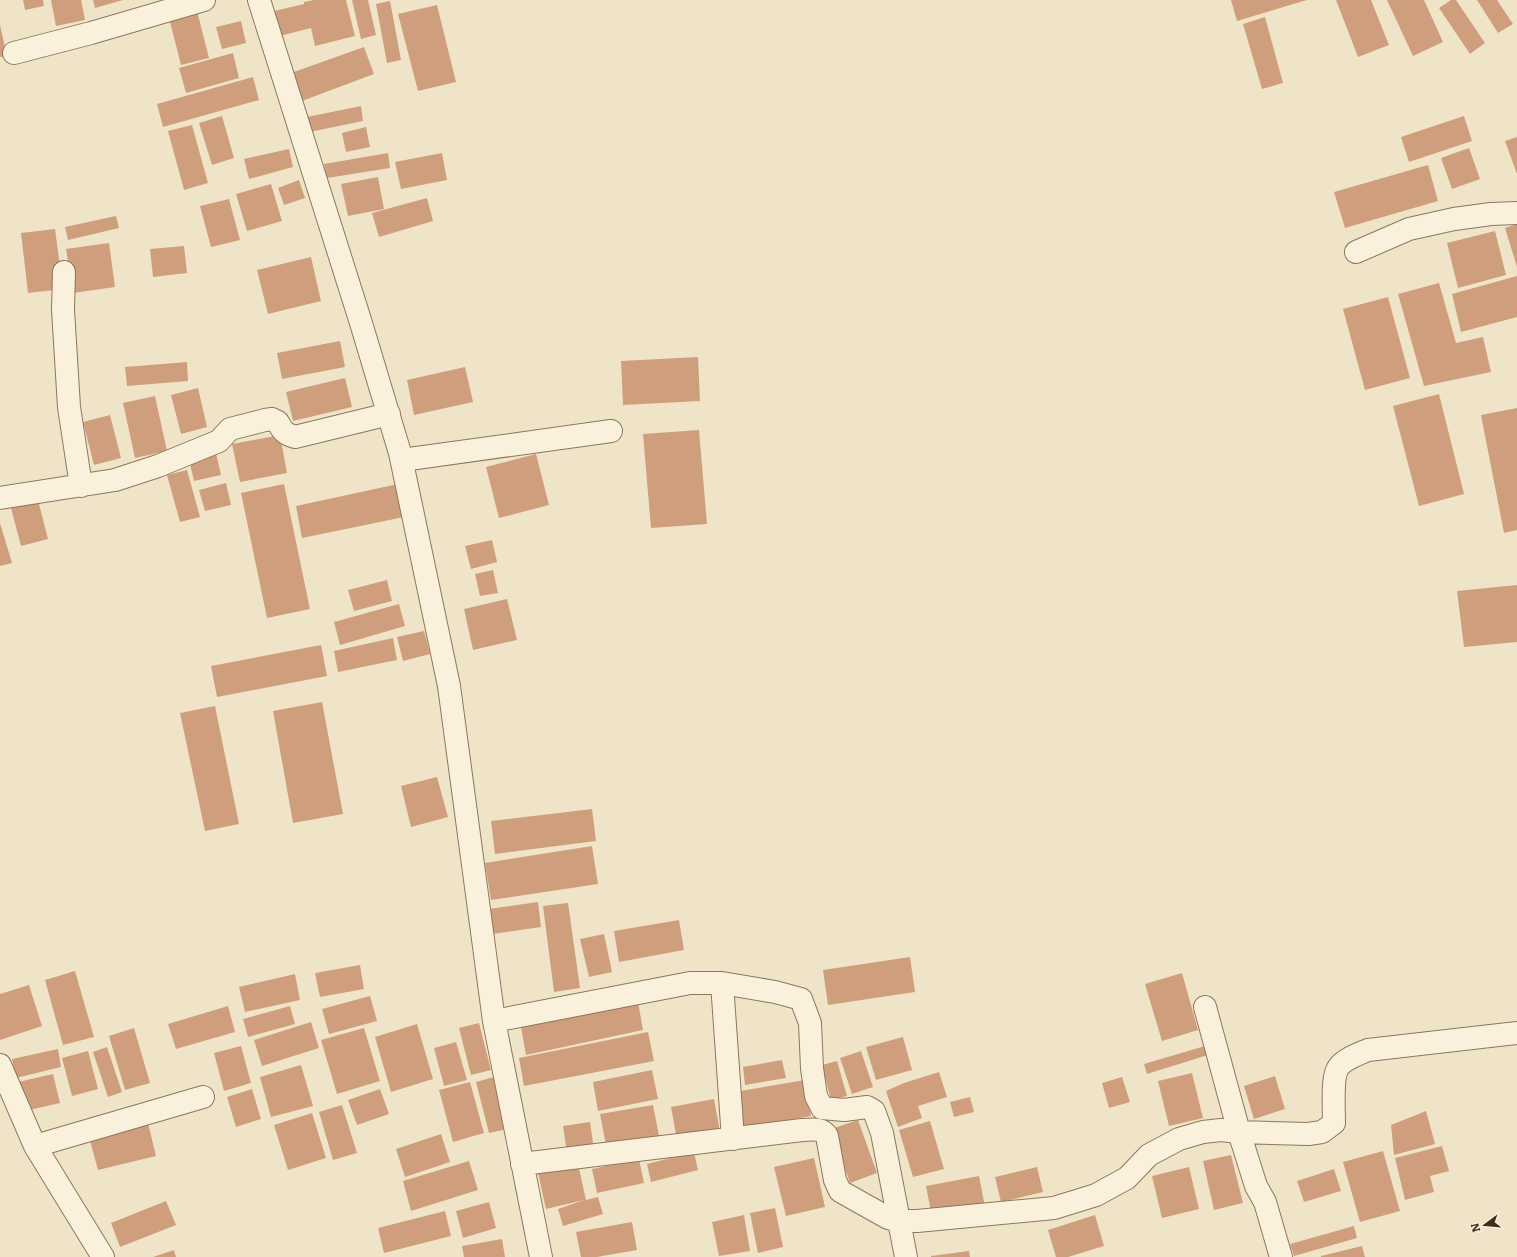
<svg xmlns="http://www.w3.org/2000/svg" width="1517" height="1257" font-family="Literata,serif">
<rect width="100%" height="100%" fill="#f0e4c8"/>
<path fill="#cf9f7d" d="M23 0H43L44 6 25 10Z
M51 0H81L85 20 56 26Z
M93 0H123L95 8Z
M314 0H346L355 36 315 46 311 28 276 37 270 12 304 4V2Z
M352 0H368L376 35 361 39Z
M1231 0H1307L1237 21Z
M1336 0H1371L1389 45 1358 57Z
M1387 0H1424L1443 42 1413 56Z
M1451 0H1456L1485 43 1470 54 1439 8Z
M1477 0H1497L1513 24 1498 33Z
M390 1 401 60 387 63 376 4Z
M437 5 456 82 418 91 398 14Z
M196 7 209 58 181 65 168 14Z
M1265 17 1283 83 1262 89 1243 24Z
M241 21 246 43 222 49 216 27Z
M0 25 7 56 0 57Z
M364 47 374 74 302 101 291 73Z
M233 53 239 78 186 93 179 68Z
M253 77 259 100 163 127 157 104Z
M361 106 363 121 310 132 307 117Z
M222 116 234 158 212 165 199 123Z
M1464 116 1472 141 1409 162 1401 137Z
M192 125 208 183 184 190 168 131Z
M366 127 370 147 346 152 342 133Z
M1517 137V174L1505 141Z
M1469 148 1480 179 1452 189 1441 158Z
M289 149 293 167 249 179 244 159Z
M388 153 390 168 327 178 324 164Z
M442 153 447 180 401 189 395 162Z
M1428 165 1438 201 1345 228 1334 192Z
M378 177 384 209 348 216 341 184Z
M299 180 305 198 284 205 278 188Z
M271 184 282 221 247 231 236 194Z
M427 198 433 221 379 237 372 213Z
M229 199 240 240 211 247 200 206Z
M116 216 119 228 68 240 65 227Z
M1517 224V267L1505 228Z
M55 229 63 289 28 293 21 233Z
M1495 231 1506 275 1458 288 1447 243Z
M109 243 115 287 73 293 66 249Z
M184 246 187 273 153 277 150 249Z
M311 257 321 301 268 314 257 270Z
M1517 276V317L1461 332 1452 294Z
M1439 283 1456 343 1483 337 1491 372 1424 386 1398 294Z
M1388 297 1410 378 1365 390 1343 309Z
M340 341 345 367 282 379 277 353Z
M698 357 700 401 623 405 621 361Z
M187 362 188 381 127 386 125 367Z
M465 367 473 402 414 415 407 380Z
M345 378 352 407 293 421 286 392Z
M198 388 207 427 181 434 171 395Z
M1439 394 1464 494 1419 506 1393 406Z
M155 396 167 451 135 458 123 403Z
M1517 408V530L1504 533 1481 415Z
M110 415 121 458 94 465 83 422Z
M699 430 707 524 651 528 643 434Z
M280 435 287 473 240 482 232 444Z
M215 449 221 475 194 481 188 455Z
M536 454 549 505 499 518 486 467Z
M187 470 200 517 180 522 167 475Z
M226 483 231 505 205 511 199 490Z
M284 484 310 609 267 618 241 493Z
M398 484 404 517 302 538 296 506Z
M38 500 48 539 21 546 11 508Z
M0 523 12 563 0 566Z
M492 540 497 562 471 569 465 546Z
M493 570 498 593 480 596 475 574Z
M387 580 392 601 354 611 348 590Z
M1517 585V642L1464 647 1457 591Z
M507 599 517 640 473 650 464 609Z
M399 604 405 626 340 645 334 622Z
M424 631 430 654 403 661 397 637Z
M393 638 397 660 338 672 334 651Z
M321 645 327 676 217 697 211 666Z
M322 702 343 814 293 823 273 711Z
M215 706 239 824 205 831 180 713Z
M437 777 448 817 411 827 401 786Z
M592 809 596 841 495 854 491 821Z
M592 846 598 884 491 900 485 863Z
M538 902 541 927 492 934 488 909Z
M568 903 580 988 554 992 543 906Z
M679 920 684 950 619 962 614 931Z
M604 934 612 972 589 977 580 939Z
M910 957 915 992 828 1005 823 970Z
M360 965 364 989 320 997 315 973Z
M75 971 94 1037 63 1045 45 980Z
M1182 973 1198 1030 1162 1041 1145 984Z
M295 974 300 1000 245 1012 239 987Z
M29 985 42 1026 0 1040V994Z
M370 996 377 1021 329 1034 322 1009Z
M638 1002 643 1030 526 1055 521 1027Z
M228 1006 235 1032 176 1049 168 1024Z
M290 1006 295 1024 248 1037 243 1019Z
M311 1022 319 1048 262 1066 254 1040Z
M479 1023 491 1070 471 1075 459 1028Z
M417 1024 433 1079 391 1092 375 1037Z
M134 1028 150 1083 125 1090 109 1036Z
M364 1028 380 1081 337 1094 321 1040Z
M648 1032 654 1061 524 1086 519 1058Z
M903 1037 912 1070 876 1080 866 1047Z
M456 1042 467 1080 444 1086 434 1048Z
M241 1046 251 1083 224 1091 214 1053Z
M1205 1046 1208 1055 1147 1074 1144 1064Z
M107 1047 122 1092 108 1097 93 1052Z
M58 1049 61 1067 16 1078 12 1059Z
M88 1051 98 1089 72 1096 62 1058Z
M861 1051 873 1087 852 1094 840 1058Z
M782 1060 786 1078 745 1085 743 1067Z
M837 1061 847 1096 831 1100 822 1065Z
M301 1065 313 1106 271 1117 260 1077Z
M652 1070 658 1099 598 1111 593 1082Z
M939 1072 947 1097 918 1106 922 1118 898 1127 886 1091 904 1083Z
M1192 1073 1203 1118 1169 1126 1158 1081Z
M53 1074 60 1103 25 1111 18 1082Z
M1275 1076 1285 1109 1254 1119 1244 1086Z
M494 1077 507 1129 489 1133 476 1082Z
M1122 1077 1130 1102 1109 1108 1102 1083Z
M805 1080 811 1116 740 1129 734 1092Z
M470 1082 484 1133 453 1142 439 1090Z
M252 1089 261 1119 236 1127 227 1097Z
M380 1089 389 1114 357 1125 348 1100Z
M970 1097 974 1112 954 1117 950 1102Z
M714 1099 720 1132 677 1140 671 1107Z
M342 1105 357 1153 333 1160 319 1112Z
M653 1105 660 1141 607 1151 600 1114Z
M1426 1111 1435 1144 1394 1155 1391 1125Z
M312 1113 326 1158 288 1170 274 1125Z
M147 1119 156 1156 98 1170 88 1133Z
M858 1120 877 1173 850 1183 831 1129Z
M930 1121 944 1169 913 1177 899 1130Z
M590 1122 594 1150 567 1153 563 1126Z
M441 1134 450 1162 405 1177 396 1149Z
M1442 1146 1449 1171 1430 1176 1434 1192 1405 1200 1395 1158Z
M1383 1151 1400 1211 1360 1222 1343 1162Z
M694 1152 698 1170 651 1182 647 1164Z
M1231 1155 1243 1203 1214 1210 1203 1161Z
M814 1158 825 1207 786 1216 774 1167Z
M639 1159 644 1183 597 1193 592 1169Z
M469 1161 478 1190 411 1211 403 1181Z
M578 1164 586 1200 598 1197 603 1214 563 1226 558 1209 584 1200 546 1209 538 1173Z
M1037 1167 1043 1192 1001 1202 995 1177Z
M1189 1167 1199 1209 1162 1218 1152 1176Z
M1334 1169 1341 1191 1304 1202 1297 1181Z
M979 1176 985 1207 932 1217 926 1186Z
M166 1201 176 1225 120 1247 111 1223Z
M489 1202 496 1228 463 1238 456 1211Z
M775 1208 783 1247 758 1253 750 1213Z
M445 1211 451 1236 384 1253 378 1228Z
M744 1215 750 1251 719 1256 712 1222Z
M1095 1215 1104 1246 1068 1257H1056L1048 1230Z
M632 1222 637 1250 597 1257H581L576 1232Z
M1354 1226 1357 1238 1294 1256 1290 1244Z
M502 1239 505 1257H464L462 1246Z
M1362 1246 1365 1257H1321V1256Z
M174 1250 176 1257H153Z
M969 1251 970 1257H931V1256Z"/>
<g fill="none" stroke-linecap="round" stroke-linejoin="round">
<g stroke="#8d765c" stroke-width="24">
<path id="minor" d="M259 0 361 323 400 453 449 686 494 1021 541 1257
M14 53 91 33 204 0
M1356 252 1409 229 1454 219 1491 214 1517 213
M64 272 63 310 69 407 81 486
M402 460 611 431
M0 498 115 480 158 466 219 441 230 429 265 420 272 419 278 422C282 431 285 434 295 437L389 414
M722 983 775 992 801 999 810 1023 812 1068 816 1096 822 1108 844 1110 867 1107 874 1111 882 1133 906 1257
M1205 1007 1239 1132 1308 1134 1322 1132 1334 1123C1334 1110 1332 1080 1337 1070 1341 1060 1359 1054 1368 1050L1517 1033
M494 1021 690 983H722L733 1139
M0 1065 35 1146 203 1097
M35 1146 103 1257
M522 1164 802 1130C811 1130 822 1127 827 1136L835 1180 840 1191 888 1218 899 1221H917L1054 1208 1096 1195 1127 1178 1149 1155 1179 1139 1203 1132 1221 1130 1239 1132 1256 1186 1265 1202 1281 1257"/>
</g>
<use href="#minor" stroke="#faf1dc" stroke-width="22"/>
</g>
<g transform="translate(1485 1225) rotate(254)" stroke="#f7eed8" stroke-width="3" paint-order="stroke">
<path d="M0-3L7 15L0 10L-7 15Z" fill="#3d2e20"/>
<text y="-6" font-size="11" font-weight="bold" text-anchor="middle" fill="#3d2e20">N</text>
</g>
</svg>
